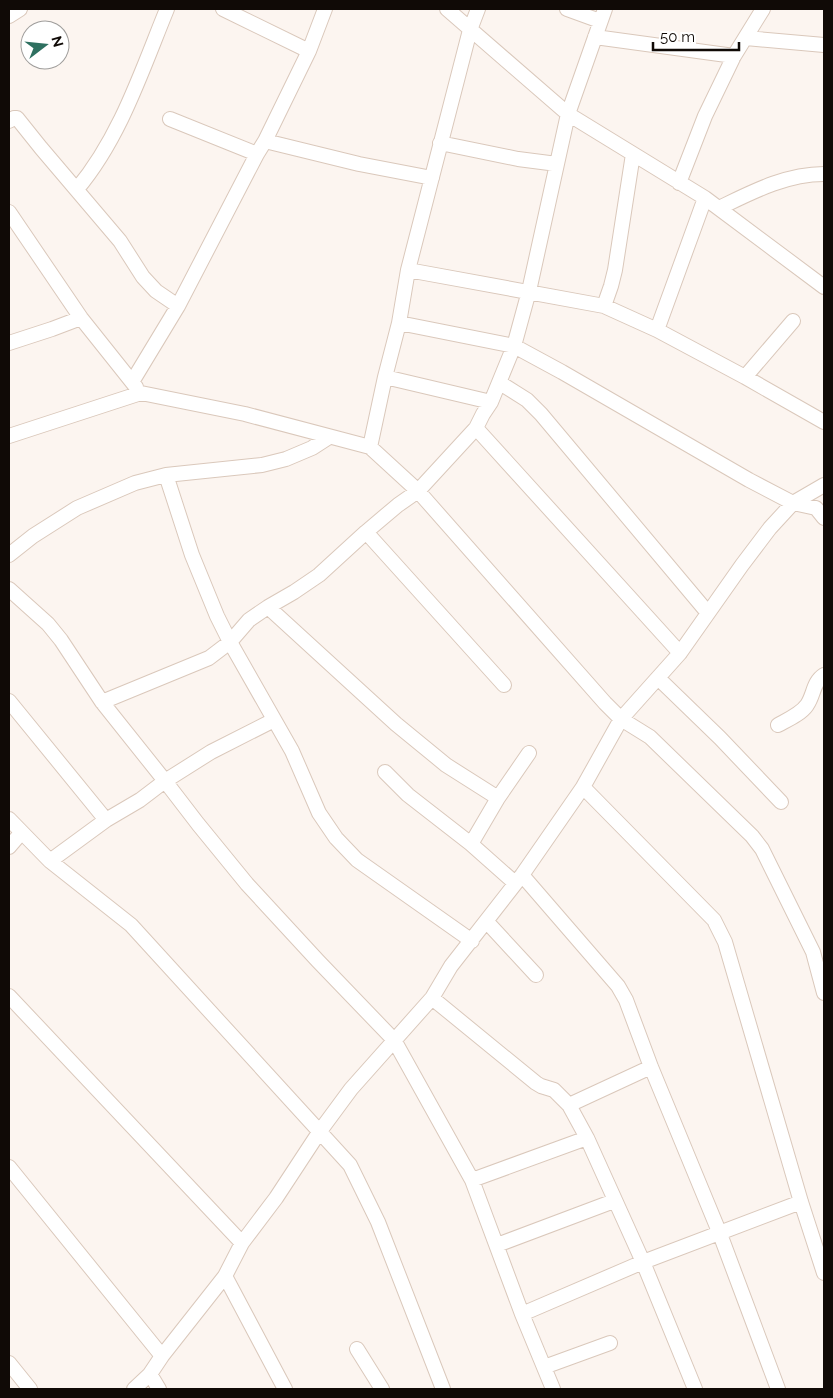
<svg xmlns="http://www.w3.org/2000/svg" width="833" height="1398" font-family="Raleway,sans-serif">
<rect width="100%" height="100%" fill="#fcf5f0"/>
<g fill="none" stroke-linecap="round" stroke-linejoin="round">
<g stroke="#dac8bb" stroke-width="16">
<path id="minor" d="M223 9 309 51
M447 9 568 114 705 198 824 287
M567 9 600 21
M9 16 20 9
M595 37 734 56
M746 38 824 45
M170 119 257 154
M9 121 14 118H17L41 148 120 241 143 277 156 291 178 306
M265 141 359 164 432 178
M440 143 518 159 557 164
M679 183 705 116 734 56 763 9
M77 189C120 138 142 70 167 9
M719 208C752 192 786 174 824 174
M9 212 81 318 136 387
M408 270 604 306 657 330 745 377 824 422
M604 306 611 286 615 270 633 154
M399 323 514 346 562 372 749 480 793 503 816 508 824 518
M657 330 705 198
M9 343 52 329 81 318
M385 377 491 402
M745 377 793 321
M132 382 178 306 257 154 265 141 309 51 325 9
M500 383 527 400 541 414 708 613
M476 428 680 653
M9 436 141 393 245 414 370 447 418 491 605 703 621 719 650 737 752 836 762 849 813 952 824 993
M370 447 385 377 399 323 408 270 470 30 478 9
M166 475 192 555 217 616 230 642 292 751 319 813 336 838 357 860 472 941
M366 532 504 685
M9 555 33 536 77 508 135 483 166 475 262 465 286 459 312 448 329 437
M9 589 48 624 61 640 102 702 165 781 211 752 274 720
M268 607 396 724 446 765 498 798 529 753
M658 678 720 738 781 802
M9 701 106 820
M102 702 209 658 230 642 249 620 268 607 294 592 319 575 366 532 398 505 418 491 476 428 483 414 491 402 514 346 529 291 568 114 605 9
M778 725C787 720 801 714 807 705 814 695 813 682 824 675
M385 772 408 795 471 844 515 883
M583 787 714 920 725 942 801 1202 824 1273
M9 819 50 861 131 925 350 1165 378 1222 443 1389
M471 844 498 798
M9 847 21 833
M50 861 106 820 140 800 165 781 198 824 247 884 318 961 394 1040 472 1180 522 1314 553 1389
M522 875 618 986 626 1000 651 1067 720 1234 778 1389
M487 922 536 975
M9 996 242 1243
M432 998 536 1083 541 1086 554 1090 569 1105 587 1138 643 1262 695 1389
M569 1105 651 1067
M9 1167 162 1356
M472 1180 587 1138
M497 1245 614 1201
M225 1276 285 1389
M522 1314 643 1262 801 1202
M357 1349 382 1389
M9 1363 30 1389
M544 1367 610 1343
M150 1374 159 1389
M134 1389 150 1374 162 1356 225 1276 242 1243 276 1198 320 1131 351 1089 432 998 451 966 522 875 583 787 621 719 680 653 742 565 770 528 793 503 824 485"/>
</g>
<use href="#minor" stroke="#fff" stroke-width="14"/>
</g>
<rect width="833" height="1398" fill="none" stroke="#100a06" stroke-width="20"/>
<g transform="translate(45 45) rotate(74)"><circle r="24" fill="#ffffff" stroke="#9f9d9b"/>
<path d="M0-4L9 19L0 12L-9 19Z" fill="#2e7060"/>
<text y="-8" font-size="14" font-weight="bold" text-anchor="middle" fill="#100a06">N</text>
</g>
<path d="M653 42v8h86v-8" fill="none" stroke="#100a06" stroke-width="2.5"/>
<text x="660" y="42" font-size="15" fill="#100a06" stroke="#ffffff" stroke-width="4" paint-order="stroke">50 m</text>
</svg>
